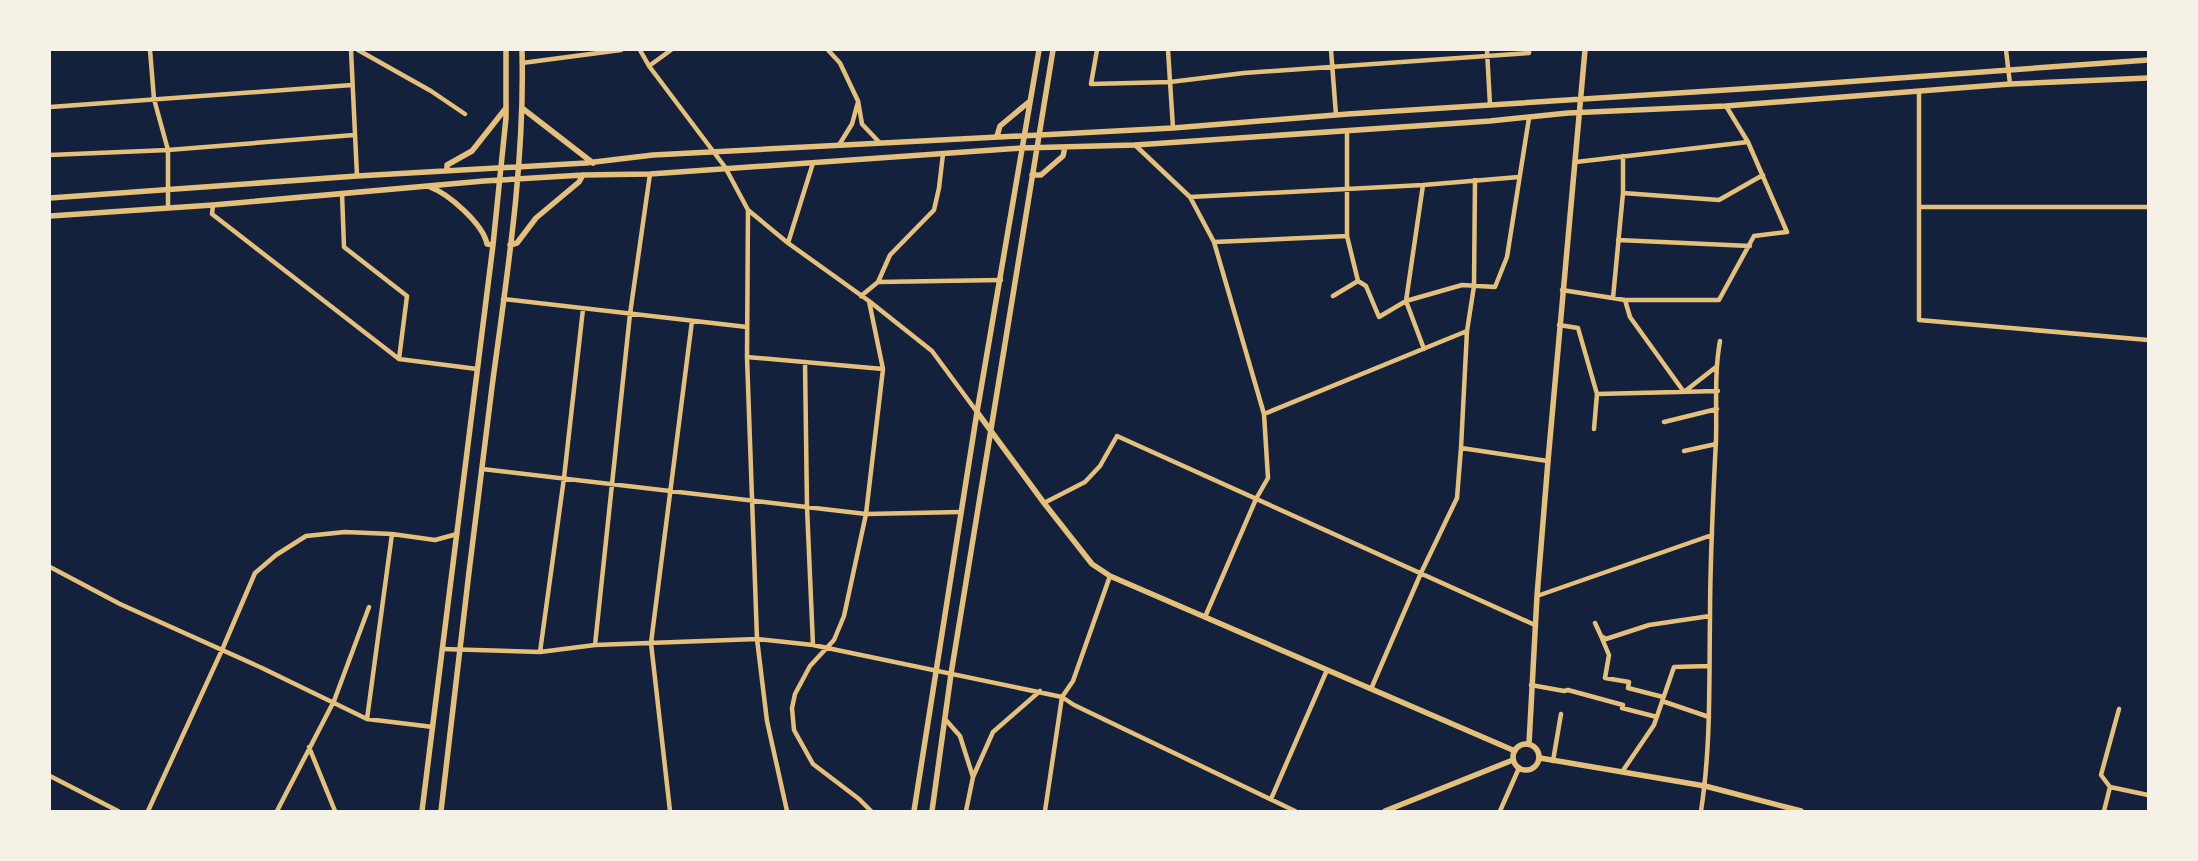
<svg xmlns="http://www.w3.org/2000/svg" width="2198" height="861" font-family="Poppins,sans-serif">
<rect width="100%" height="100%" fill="#14213d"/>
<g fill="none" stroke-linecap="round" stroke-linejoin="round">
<path stroke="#e5c07b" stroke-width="4.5" d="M150 50 154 99 168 150V208
M351 50 357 176
M358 50 431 91 465 114
M640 50 649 66 725 167 748 210 788 243 869 301 932 351 977 412
M828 50 840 63 858 101 862 124 879 142
M1097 50 1091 84 1170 82 1244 73 1529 53V50
M1168 50 1173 128
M1331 50 1336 115
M1487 50 1490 105
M2006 50 2010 84
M522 63 621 50
M649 66 671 50
M1919 92V320L2148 340
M50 107 352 85
M1347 132V236L1358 281 1366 286 1379 317 1406 301 1462 285 1495 287 1507 257 1529 118
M839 145 852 124 858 102
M1135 145 1190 197 1214 242 1264 414 1268 478 1256 499 1205 617
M50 155 168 150 354 135
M1576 162 1748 142
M1423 185 1406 301 1424 349
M342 193 344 247 407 296 399 359
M1623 193 1719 200 1763 175
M1190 197 1423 185 1519 177
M213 205 212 214 399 359 477 369
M1920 207H2148
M748 210 747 357 757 639 767 721 787 811
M1618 240 1750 246
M1214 242 1347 236
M788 243 813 163
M878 282 890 255 934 210 939 188 943 154
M1562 290 1625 300H1719L1754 236 1787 232 1748 142 1726 106
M861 296 878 282 1001 280
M1333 296 1358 281
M1613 298 1623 193V156
M503 299 747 327
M1625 300 1630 317 1684 392 1716 367
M869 301 883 369 866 514 844 616 834 640 810 666 795 694 792 708 794 730 813 764 859 799 871 811
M1559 325 1578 328 1597 394 1594 429
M747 357 883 369
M805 362 807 507 813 645
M1597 394 1718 391
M1264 414 1467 331
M1664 422 1717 409
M1461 448 1548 461
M1684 451 1716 444
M482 469 866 514 961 512
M1044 503 1085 482 1100 466 1117 436 1535 625
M50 567 120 604 262 668 367 719 433 727
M1537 596 1712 535
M1595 623 1601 636 1606 639 1649 625 1710 616
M1601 636 1609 655 1605 678 1629 682 1628 688 1663 697
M595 645 630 314 650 174
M442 649 540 652 595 645 757 639 813 645 1062 697 1074 705 1295 811
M540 652 564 478 583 309
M1531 685 1564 691 1568 690 1623 705 1622 708 1657 717
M1371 689 1421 573 1457 498 1461 448 1467 331 1474 286 1475 180
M1662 701 1709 717
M367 719 392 534
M945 719 960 736 973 777 966 811
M309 747 335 811
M1553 761 1561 714
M1622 772 1654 725 1674 667 1709 666
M50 776 118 811
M973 777 993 732 1040 691
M2110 787 2101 775 2119 709
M2110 787 2148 795
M1271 799 1327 670
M148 811 222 650 255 573 276 555 306 536 345 532 392 534 435 540 457 534
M277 811 334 701 369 607
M670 811 651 643 692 321
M1045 811 1062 697 1073 681 1110 576
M1500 811 1519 768
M1701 811C1711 747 1709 682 1710 618 1710 558 1713 499 1716 440 1717 407 1714 374 1720 341
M2104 811 2110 787"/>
<path stroke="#e5c07b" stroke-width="5.5" d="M522 108 593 163
M997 136 1000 126 1030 101
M447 171V165L472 151 506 108
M1032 175H1041L1063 156 1065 147
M430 187C449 194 483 224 487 244L493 245
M50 198 357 176 586 163 653 155 1173 128 1348 114 1773 87 2148 60
M50 216 213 205 484 181 583 175 650 174 1021 148 1135 145 1490 121 1568 113 1726 106 2010 84 2148 78
M510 245 517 243 536 218 579 182 583 175
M977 412 1044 503 1092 564 1110 576 1515 751
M1513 757a13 13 0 1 1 26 0a13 13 0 1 1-26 0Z
M1529 744 1537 596 1548 461 1585 50
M1540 758 1705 786 1801 811
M422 811 493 245 506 118V50
M441 811C457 670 474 528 492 387 507 275 525 163 522 50
M914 811 977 412 1039 50
M932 811 951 674 1053 50
M1385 811 1513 760"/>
</g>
<rect width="2198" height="861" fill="none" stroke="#f6f1e7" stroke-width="102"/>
</svg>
